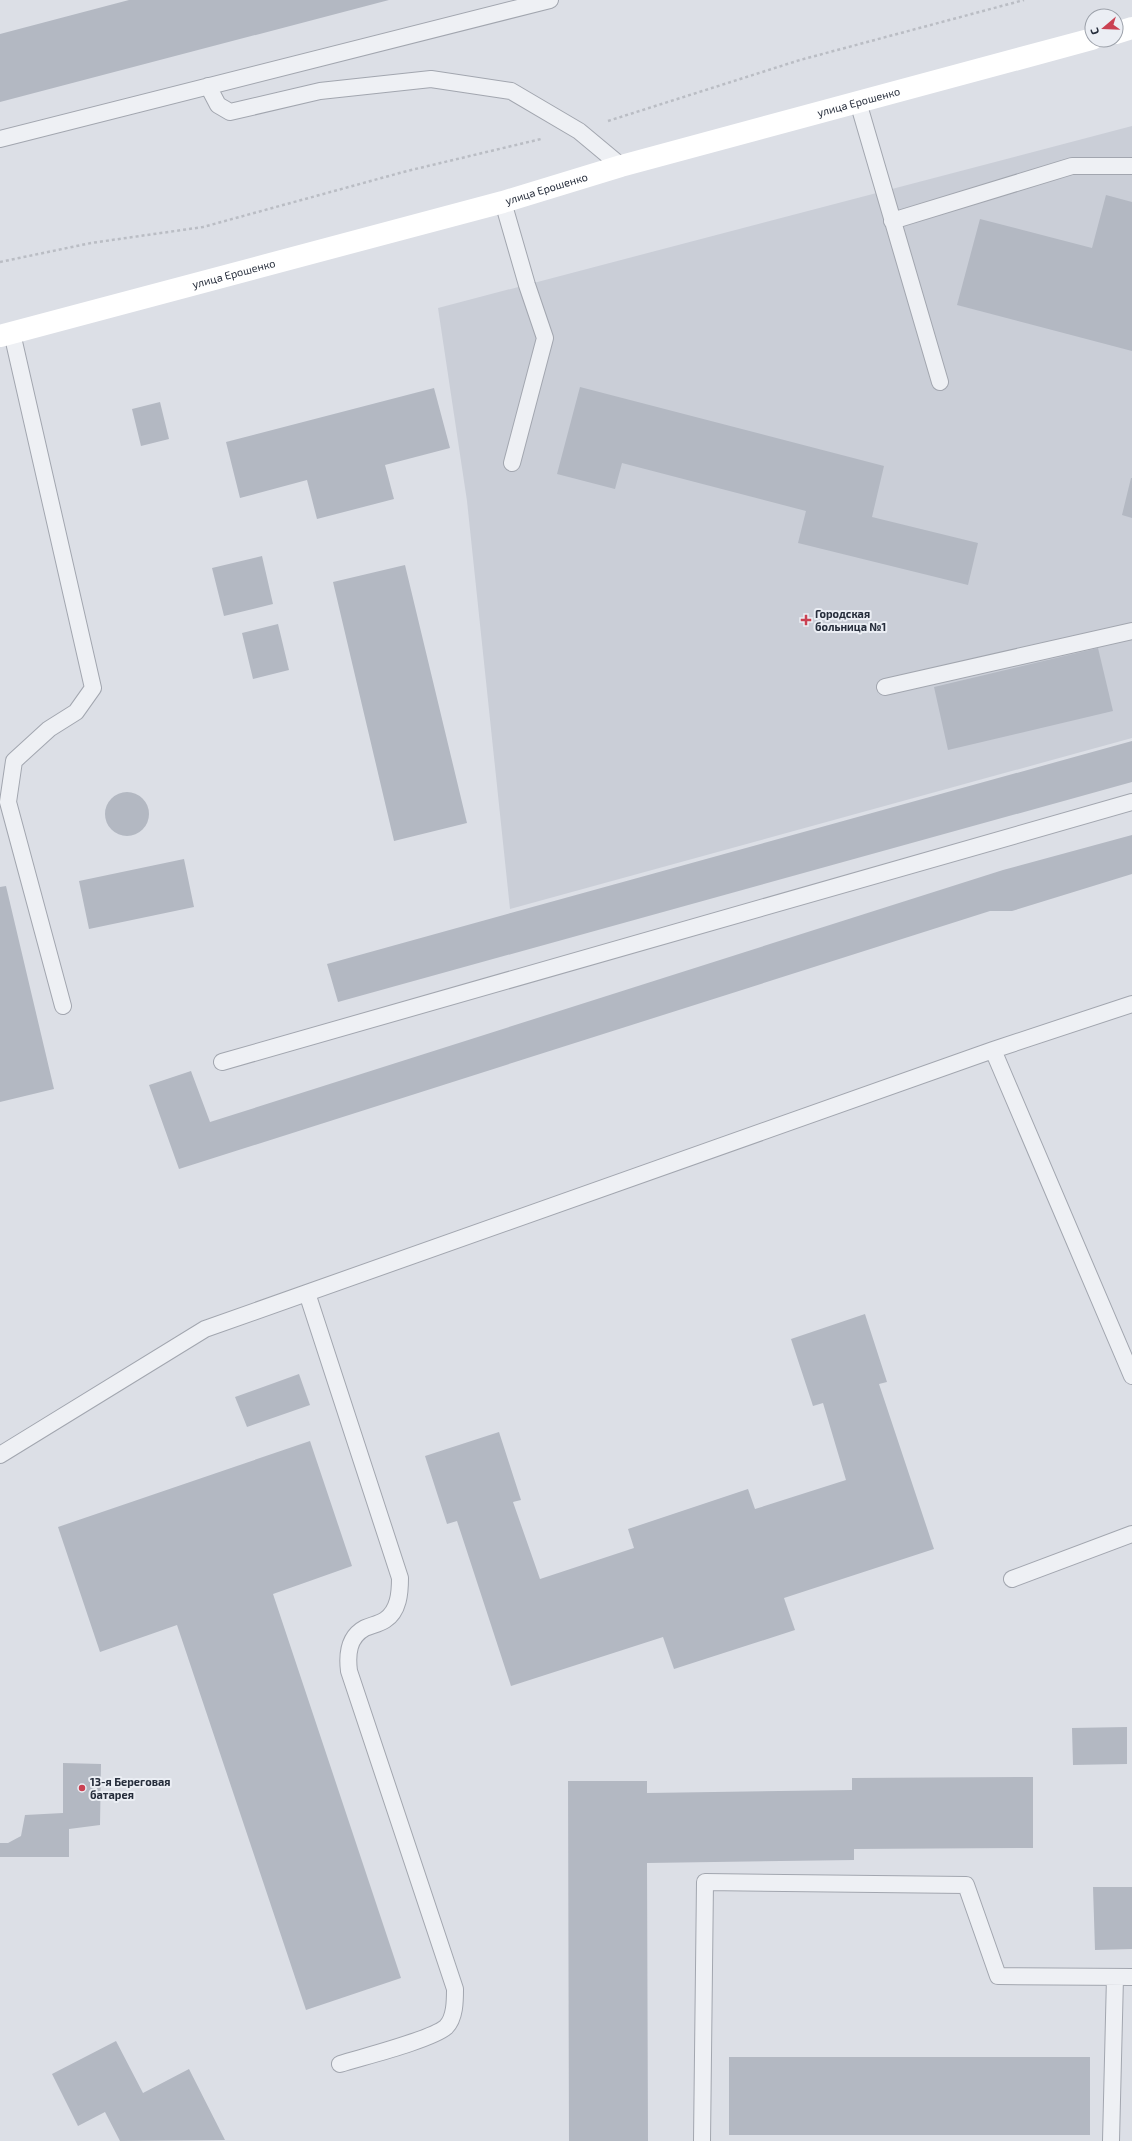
<svg xmlns="http://www.w3.org/2000/svg" width="1132" height="2141" font-family="'Exo 2',sans-serif">
<rect width="100%" height="100%" fill="#dcdfe6"/>
<path fill="#caced7" d="M1132 126V738L510 909 467 501 438 308Z"/>
<path fill="#b3b8c2" d="M129 0H389L0 102V34Z
M1106 195 1132 202V351L957 305 980 219 1092 248Z
M580 387 884 466 872 517 978 543 968 585 798 543 806 511 622 463 615 489 557 474Z
M434 388 450 448 385 465 394 499 317 519 307 480 240 498 226 442Z
M160 402 169 439 141 446 132 409Z
M1131 478H1132V518L1122 515Z
M262 556 273 604 224 616 212 568Z
M405 565 467 823 394 841 333 582Z
M278 624 289 670 253 679 242 633Z
M1098 648 1113 711 948 750 934 687Z
M1132 741V782L338 1002 327 964Z
M105 814a22 22 0 1 1 44 0a22 22 0 1 1-44 0Z
M1132 835V874L1012 911H990L179 1169 149 1085 191 1071 210 1122 1003 870Z
M184 859 194 907 89 929 79 881Z
M6 886 54 1089 0 1102V887Z
M865 1314 887 1382 879 1384 934 1549 784 1598 795 1630 674 1669 663 1637 511 1686 457 1521 447 1524 425 1456 499 1432 521 1500 513 1502 540 1579 634 1548 628 1529 748 1489 755 1509 846 1480 823 1403 813 1406 791 1339Z
M299 1374 310 1405 247 1427 235 1397Z
M310 1441 352 1566 273 1594 401 1978 306 2010 177 1625 100 1652 58 1527Z
M1127 1727V1764L1073 1765 1072 1728Z
M63 1763 101 1764 100 1825 69 1829V1857H0V1843H8L21 1836 25 1815 63 1813Z
M1033 1777V1848L854 1849V1860L647 1863 648 2141H569L568 1781H647V1793L852 1790V1778Z
M1093 1887H1132V1949L1095 1950Z
M116 2041 143 2093 189 2069 225 2140 120 2141 105 2112 78 2126 52 2074Z
M729 2057H1090V2135H729Z"/>
<g fill="none" stroke-linecap="round" stroke-linejoin="round">
<g stroke="#a2a6af" stroke-width="18">
<path id="lane" d="M208 86 218 105 230 112 320 91 431 79 511 91 579 131 621 166
M858 102 940 382
M0 139 550 0
M503 202 527 285 545 338 512 463
M892 221 1072 166H1132
M12 333 93 688 76 712 49 729 14 761 8 802 63 1006
M885 687 1132 631
M993 1050 1132 1376
M222 1062 1132 802
M307 1293 400 1578C400 1592 399 1611 385 1620 379 1624 372 1625 365 1628 348 1637 347 1655 349 1671L455 1989C455 2001 455 2018 446 2027 431 2040 362 2057 340 2064
M0 1455 205 1329 993 1050 1132 1004
M1012 1579 1132 1534
M702 2141 705 1882 966 1885 998 1976 1132 1977
M1111 2141 1115 1977"/>
</g>
<path stroke="#babdc4" stroke-width="2.5" stroke-dasharray="3 3" stroke-linecap="butt" d="M608 121 800 60 1024 0
M0 262 91 243 203 227 407 171 541 139"/>
<use href="#lane" stroke="#eef0f4" stroke-width="16"/>
<g stroke="#fff" stroke-width="22">
<path d="M1116 33 1132 28"/>
<path id="s1" d="M0 336 503 202 621 166 1092 39"/>
</g>
</g>
<g fill="#ca4152" stroke="#ebeef4" stroke-width="1.5">
<path d="M804 614h4v4h4v4h-4v4h-4v-4h-4v-4h4z"/>
<circle cx="82" cy="1788" r="4"/>
</g>
<g text-anchor="middle" stroke-width="4" stroke-linejoin="round" paint-order="stroke">
<g font-size="11" fill="#262d3b" stroke="#ebeef4">
<text dy="4" stroke="none"><textPath href="#s1" startOffset="890">улица Ерошенко</textPath></text>
<text dy="4" stroke="none"><textPath href="#s1" startOffset="566">улица Ерошенко</textPath></text>
<text dy="4" stroke="none"><textPath href="#s1" startOffset="242">улица Ерошенко</textPath></text>
</g>
<g font-size="11" font-weight="bold" fill="#262d3b" stroke="#ebeef4" text-anchor="start">
<text x="815" y="618">Городская<tspan x="815" dy="13">больница №1</tspan></text>
<text x="90" y="1786">13-я Береговая<tspan x="90" dy="13">батарея</tspan></text>
</g>
</g>
<g transform="translate(1104 28) rotate(251)"><circle r="19" fill="#ebeef4" stroke="#9ca1aa"/>
<path d="M0-3L7 15L0 10L-7 15Z" fill="#ca4152"/>
<text y="-6" font-size="11" font-weight="bold" text-anchor="middle" fill="#262d3b">С</text>
</g>
</svg>
